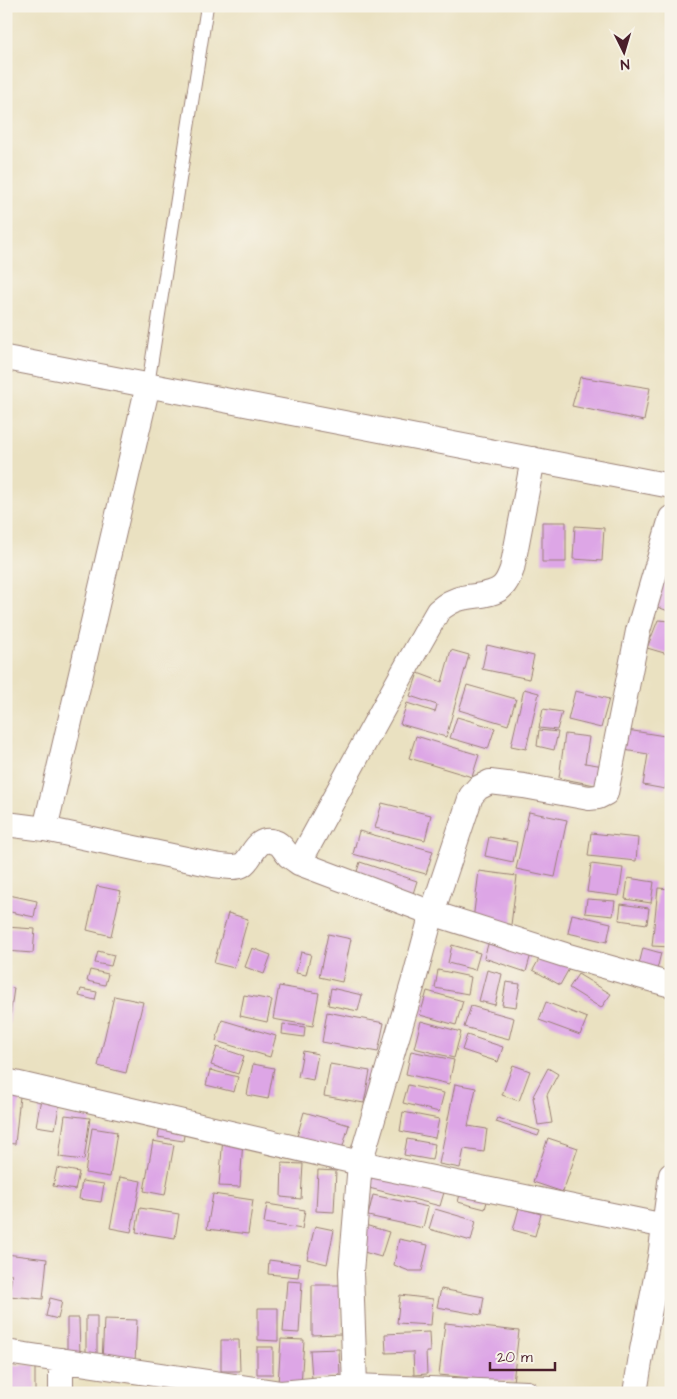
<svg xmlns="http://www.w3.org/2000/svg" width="677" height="1399" font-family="'Architects Daughter',sans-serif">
<rect width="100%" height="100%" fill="#f7f3e8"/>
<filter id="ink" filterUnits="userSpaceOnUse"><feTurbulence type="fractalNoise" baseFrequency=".02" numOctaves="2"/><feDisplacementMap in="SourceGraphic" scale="10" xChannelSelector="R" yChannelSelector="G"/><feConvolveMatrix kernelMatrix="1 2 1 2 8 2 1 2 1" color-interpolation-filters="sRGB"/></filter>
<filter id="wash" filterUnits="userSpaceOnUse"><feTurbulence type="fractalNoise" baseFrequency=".0096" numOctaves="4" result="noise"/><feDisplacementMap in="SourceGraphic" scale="20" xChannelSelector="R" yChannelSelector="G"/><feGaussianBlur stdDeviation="1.12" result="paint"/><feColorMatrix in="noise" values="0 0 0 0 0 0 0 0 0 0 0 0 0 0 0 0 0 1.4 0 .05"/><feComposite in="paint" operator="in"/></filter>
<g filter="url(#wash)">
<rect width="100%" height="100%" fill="#eae1c1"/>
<g id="blocks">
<path fill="#dda6e6" d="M580 377 650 388 644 421 572 406Z
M542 522H566V562H542Z
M575 526 604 528 602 561 573 559Z
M661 581 671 585V612L652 605Z
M658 620 671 621V655L647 648Z
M487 645 534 656 529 679 482 669Z
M451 650 469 655 446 737 400 724 407 703 435 712 437 705 410 696 418 673 442 682Z
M467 685 516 699 508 725 459 710Z
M524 689 539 693 526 749 511 746Z
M575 691 609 699 601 728 568 720Z
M543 709 562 712 557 730 539 728Z
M457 717 495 728 488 749 450 738Z
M621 729 671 737V758L668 773 671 774V785L666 784 665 789 643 785 648 754 618 749Z
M539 730 558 732 554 750 537 746Z
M565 734 589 737 585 763 604 766 600 786 559 778Z
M416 736 479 755 472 777 409 758Z
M382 803 431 815 425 840 375 828Z
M529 812 567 820 555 877 516 869Z
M359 831 433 851 426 874 353 854Z
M591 833 638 838 636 861 588 856Z
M489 837 517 842 513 862 485 856Z
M360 862 417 881 411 900 354 881Z
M591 864 623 868 619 896 587 892Z
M479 871 517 876 511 925 473 920Z
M628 878 654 882 651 903 625 899Z
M97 886 121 891 111 936 87 930Z
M658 888 671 889V947L652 946Z
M9 895 37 901 34 917 6 911Z
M587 899 615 901 613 916 585 913Z
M621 904 649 908 647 924 619 920Z
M228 913 248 919 234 968 214 963Z
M572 914 611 923 607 942 568 933Z
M6 927 35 929 33 953 6 951Z
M328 934 351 939 342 982 319 977Z
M489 941 531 954 526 972 484 958Z
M452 945 480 953 475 970 448 963Z
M252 948 271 955 264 974 245 967Z
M643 948 661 953 655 978 637 973Z
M98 951 114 955 111 966 95 963Z
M301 952 311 954 306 975 296 973Z
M543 952 570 967 560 985 533 970Z
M90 970 108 974 105 985 87 981Z
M438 970 471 977 468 994 435 988Z
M487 970 502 974 495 1005 479 1001Z
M578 974 611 994 601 1008 569 988Z
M506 982 520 984 516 1007 502 1005Z
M279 986 319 993 313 1026 273 1019Z
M6 987 14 988 7 1039H6Z
M331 988 362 995 358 1011 328 1005Z
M81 989 97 992 95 1000 79 996Z
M427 991 463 1001 456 1025 420 1015Z
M244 995 272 1000 267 1022 240 1016Z
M114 996 143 1002 126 1073 98 1066Z
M546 1002 587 1018 580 1035 539 1020Z
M471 1006 514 1018 509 1039 464 1027Z
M327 1012 384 1023 378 1052 322 1042Z
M222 1020 276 1036 270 1057 216 1041Z
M421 1021 461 1032 454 1058 414 1048Z
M283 1024 305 1027 304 1037 282 1034Z
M467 1035 503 1047 498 1062 462 1050Z
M217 1047 244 1056 238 1074 211 1065Z
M303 1051 318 1054 313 1080 298 1077Z
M411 1051 454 1060 449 1084 406 1074Z
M253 1064 274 1068 268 1099 247 1095Z
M330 1064 370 1071 364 1103 324 1096Z
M513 1065 530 1071 519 1101 502 1095Z
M548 1068 558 1074 547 1095 552 1123 538 1125 533 1097H535L533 1096Z
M210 1070 238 1077 234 1092 206 1085Z
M455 1084 476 1088 468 1126 487 1129 484 1152 464 1149 460 1168 439 1164Z
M408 1085 444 1093 439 1112 403 1103Z
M42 1093 61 1096 55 1129 36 1126Z
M6 1094 20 1096 15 1144 6 1143Z
M304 1112 349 1125 341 1153 296 1140Z
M403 1112 439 1119 435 1138 400 1131Z
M65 1115 90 1118 84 1160 59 1157Z
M498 1118 540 1131 538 1136 496 1122Z
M160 1126 185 1130 183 1141 158 1137Z
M92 1128 117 1132 110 1177 85 1173Z
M223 1137 243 1139 240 1187 219 1186Z
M548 1138 578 1148 563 1192 533 1182Z
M407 1139 435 1144 432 1160 404 1155Z
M153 1141 174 1145 165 1195 144 1191Z
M282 1163 303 1164 301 1199 281 1197Z
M57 1168 79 1172 75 1190 53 1186Z
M318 1170 336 1171 334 1212 316 1211Z
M373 1171 445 1189 440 1206 369 1188Z
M120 1177 141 1181 131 1232 110 1228Z
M82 1181 104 1184 101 1202 79 1199Z
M462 1187 489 1194 485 1209 458 1202Z
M213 1194 253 1200 248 1234 207 1229Z
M373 1195 428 1207 423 1228 368 1216Z
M267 1204 305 1210 302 1229 264 1223Z
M140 1208 179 1214 175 1238 136 1232Z
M519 1208 541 1214 535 1236 513 1230Z
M435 1209 476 1221 471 1241 429 1229Z
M365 1225 389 1232 381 1257 357 1250Z
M315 1226 334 1230 327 1264 307 1259Z
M399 1239 428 1245 422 1271H409L394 1265Z
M6 1254 47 1259 43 1299 9 1296 12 1274 6 1273Z
M269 1260 300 1264 298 1277 268 1274Z
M287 1281 302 1282 299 1333 283 1332Z
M312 1285H340L341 1334 312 1335Z
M441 1289 484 1297 481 1315 437 1307Z
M400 1295 433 1299 431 1325 397 1323Z
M50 1298 62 1301 58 1319 46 1316Z
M258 1308H278V1341L258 1340Z
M86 1316H97V1355H86Z
M67 1318H79L80 1355H67Z
M104 1319 137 1320 135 1363 102 1362Z
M445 1323 519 1331 513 1382 439 1375Z
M429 1332 430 1352H426L427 1374 414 1375 413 1352 386 1353 385 1334Z
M281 1339 304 1340 301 1386 278 1384Z
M221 1340H239L240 1371H221Z
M257 1347H273V1374H257Z
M339 1349 340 1377 312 1379 310 1350Z
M7 1365H35V1393H7Z"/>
</g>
</g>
<g filter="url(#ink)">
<use href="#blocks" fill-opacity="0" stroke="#9a8076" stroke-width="1"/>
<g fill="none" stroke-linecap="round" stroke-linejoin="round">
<g stroke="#9a8076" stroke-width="14">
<path id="lane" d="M148 385 207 6"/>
</g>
<g stroke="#9a8076" stroke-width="26">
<path id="street" d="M6 358 671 486
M6 824 45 829 214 865C222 866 234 869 242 865 253 859 255 835 275 842 282 844 284 851 289 856 292 858 295 860 299 863L432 913 565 955 671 985
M45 829 148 385
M299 863C345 779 390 694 438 611 445 605 452 600 462 598 475 595 494 596 503 586 508 581 510 574 512 569L533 459
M6 1081 360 1163 665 1226
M6 1352 281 1393 355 1386 527 1393
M355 1386 351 1272 360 1163 414 980 432 913 471 796 478 788 490 782 524 786 589 798 598 797 606 793 638 631 671 518
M61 1393V1360
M635 1393 642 1350 660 1257 671 1175"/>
</g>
<use href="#lane" stroke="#fff" stroke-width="12"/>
<use href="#street" stroke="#fff" stroke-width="24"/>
</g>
</g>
<rect width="677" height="1399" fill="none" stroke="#f7f3e8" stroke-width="25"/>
<g transform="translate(624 52) rotate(175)" stroke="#f7f3e8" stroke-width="4" paint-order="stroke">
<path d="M0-4L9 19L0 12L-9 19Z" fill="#4a1f2b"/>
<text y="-8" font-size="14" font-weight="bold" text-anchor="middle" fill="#4a1f2b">N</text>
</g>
<path d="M490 1362v8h65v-8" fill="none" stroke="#4a1f2b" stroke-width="2.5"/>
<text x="497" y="1362" font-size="15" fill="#4a1f2b" stroke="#f7f3e8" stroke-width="4" paint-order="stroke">20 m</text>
</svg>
